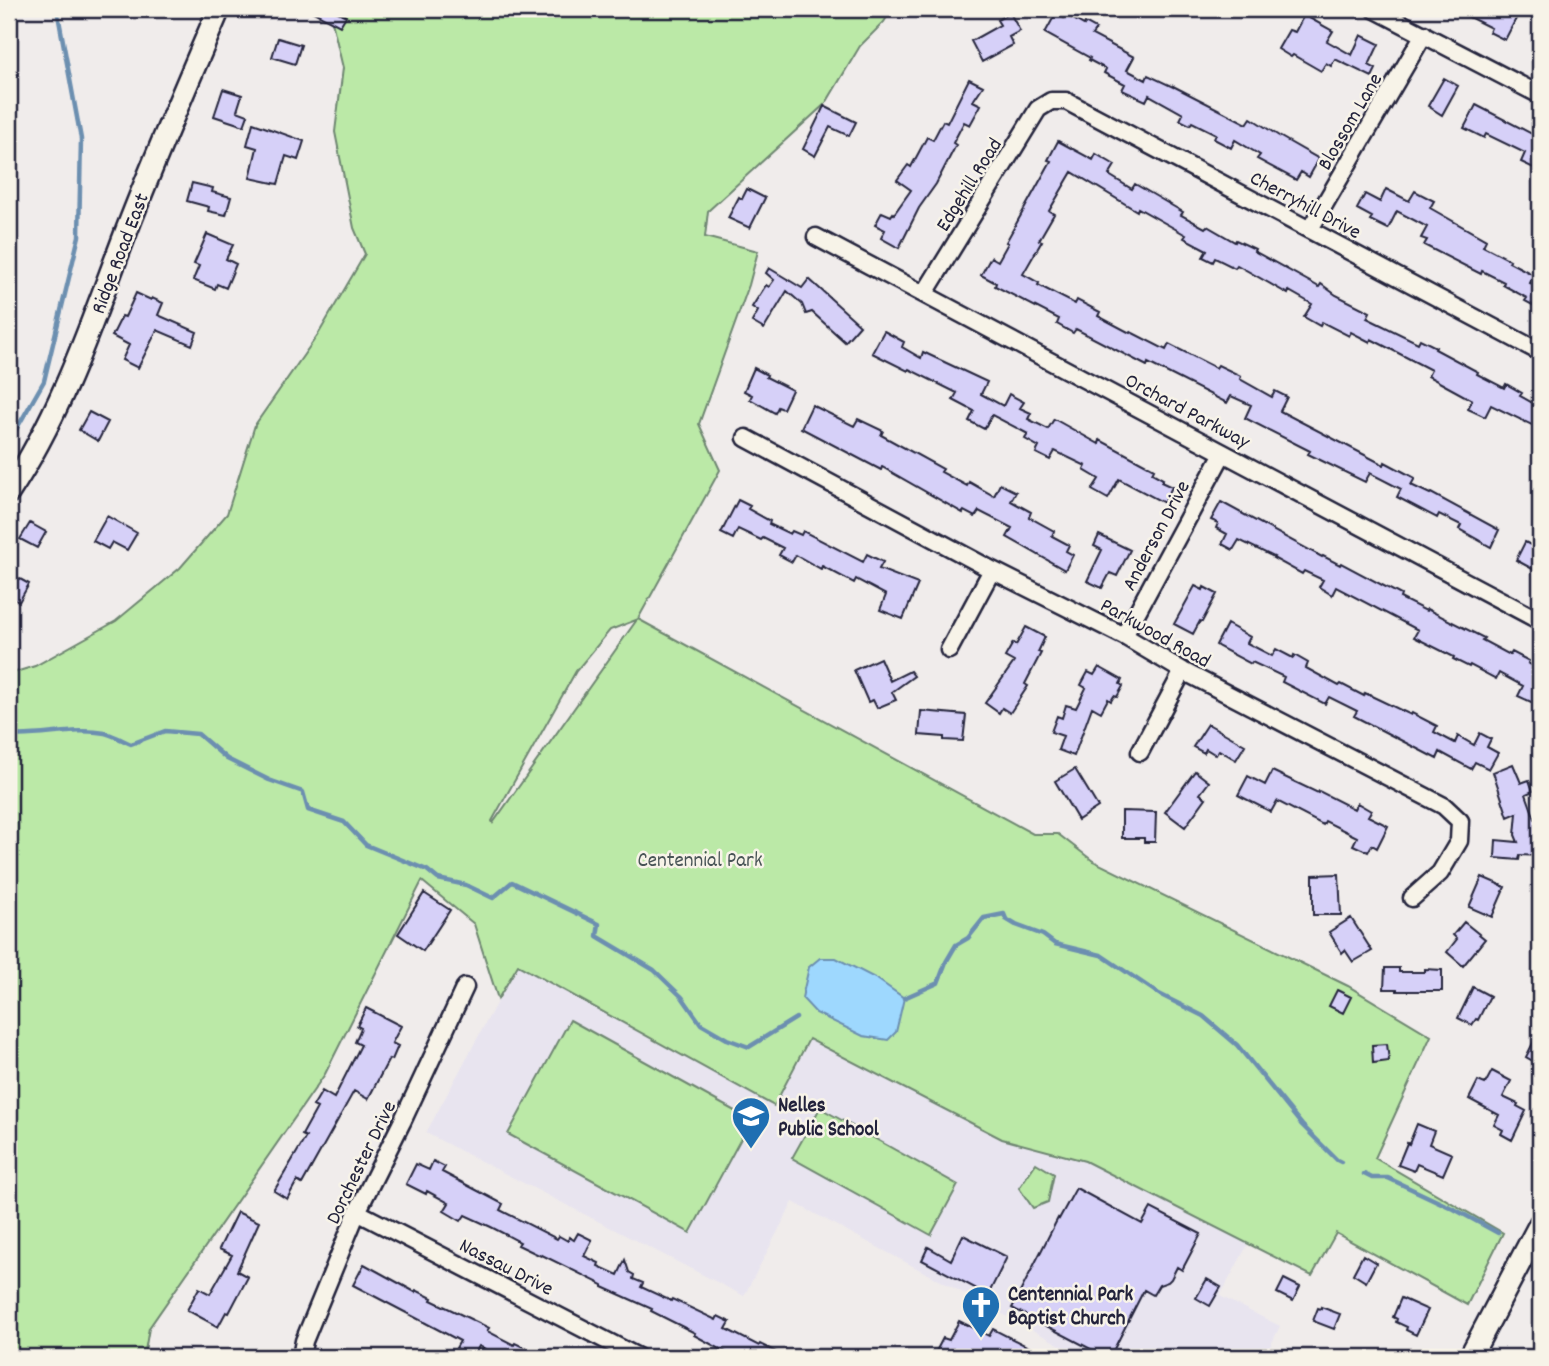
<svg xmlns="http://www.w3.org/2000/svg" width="1549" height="1366" font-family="Dekko,sans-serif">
<rect width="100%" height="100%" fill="#f0eceb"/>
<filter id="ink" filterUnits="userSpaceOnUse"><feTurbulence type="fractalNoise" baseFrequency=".0143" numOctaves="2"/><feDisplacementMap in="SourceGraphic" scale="14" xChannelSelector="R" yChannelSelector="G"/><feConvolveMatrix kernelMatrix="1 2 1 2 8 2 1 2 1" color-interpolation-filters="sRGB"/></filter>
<g filter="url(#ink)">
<path fill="#e8e4ef" d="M517 965 774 1105 809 1039 1002 1139 1085 1161 1248 1244 1220 1296 1280 1326 1265 1357H1083L793 1202 744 1296 426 1133Z"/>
<path fill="#bbe9a7" stroke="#6e8671" stroke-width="2" fill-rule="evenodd" d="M329 9H892L884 22 860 46 826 103 708 211 705 237 758 251 749 285 699 424 720 470 638 619 1033 834H1058L1093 861 1348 986 1431 1036 1375 1158 1503 1233 1467 1305 1336 1233 1312 1276 1085 1161 1002 1139 809 1039 774 1106 518 965 498 999 474 924 422 881 325 1074 149 1328 144 1357H9V674L35 666 116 621 180 568 227 514 255 425 319 333 365 254 354 228 335 132 343 68ZM636 620V621L493 823 492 821 576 671 610 630Z
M570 1020 751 1120 690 1233 508 1134Z
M820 1108 958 1185 931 1235 792 1158Z
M1036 1163 1054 1174 1048 1202 1033 1208 1019 1188Z"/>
<path fill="#9ed8fe" stroke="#6c8fb0" stroke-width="2" d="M820 958H836L877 979 904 998 896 1032 888 1040 863 1036 816 1013 802 998 809 967Z"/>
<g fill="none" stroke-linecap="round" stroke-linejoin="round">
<path stroke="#6c8fb0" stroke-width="4.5" d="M9 442 44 381 79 236 81 139 57 9
M9 735C41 738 73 727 105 733 113 735 122 740 131 744L165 731 198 734 227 759 269 780 303 792 308 810 344 822 366 845 427 870 438 879 466 885 493 898 512 882 599 924 597 936 654 970 682 997 701 1024 727 1039 749 1047 796 1018
M904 998 938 983 946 962 956 945 968 938 984 918 1004 914 1006 919 1016 925 1043 935 1055 944 1101 955 1159 994 1203 1016 1237 1045 1302 1125 1337 1160 1341 1162
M1364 1174 1372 1178H1388L1454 1209 1498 1233"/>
</g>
<path fill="#d6d0f8" stroke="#22223b" stroke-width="2" d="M308 9H332L346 16 340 26Z
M1453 9H1511L1519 13 1505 40 1489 32 1491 28Z
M1010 13 1020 31 1009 37 1013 45 982 62 971 41 1000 25 997 20Z
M1056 13 1064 18 1066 15 1084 25 1085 23 1096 29 1092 35 1134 57 1127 70 1146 80 1148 75 1173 87V86L1247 124 1251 118 1279 136 1319 159 1309 177 1301 172 1296 180 1257 159 1260 155 1235 140 1231 148 1214 139 1216 134 1192 122 1190 125 1180 120 1183 114 1149 95 1146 101 1122 90 1125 84 1104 73 1106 69 1089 60 1090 58 1045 33Z
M1304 15 1333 31 1327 41 1352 55 1361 35 1379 44 1369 65 1376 69 1372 77 1335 59 1331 66 1326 63 1321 71 1293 55 1291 57 1278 49 1289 30 1295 32Z
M278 38 301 45 295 64 272 57Z
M1444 78 1458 86 1442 115 1428 106Z
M969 79 983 86 973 101 981 105 970 125 964 122 953 143 956 145 936 184 919 208 899 248 881 238 885 230 875 225 882 212 891 216 893 213 894 214 911 190 897 180 908 165 911 167 927 137 933 140 943 121 947 123Z
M223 89 242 95 237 111 248 115 244 126 214 116Z
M1476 105 1540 138V171L1521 162 1525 153 1486 134 1484 138 1464 128Z
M824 106 856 122 849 136 830 127 815 156 803 149Z
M253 123 304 141 298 160 286 156 278 184 250 178 257 148 247 145Z
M1058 141 1093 160 1096 154 1115 165 1109 175 1132 189 1135 184 1183 212 1181 215 1205 228 1207 226 1235 242 1236 240 1255 249 1254 251 1319 287 1321 284 1336 295 1370 312 1367 318 1418 343 1420 339 1436 347 1435 349 1478 372 1477 374 1504 388 1506 384 1522 393 1520 396 1540 407V429L1491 405 1485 417 1468 409 1472 400 1428 376 1431 370 1371 339 1370 342 1351 332 1349 336 1322 322 1320 326 1304 317 1312 304 1289 291 1288 294 1237 265 1235 268 1215 258 1213 262 1203 257 1207 250 1184 238 1186 235 1138 208 1137 211 1072 172 1049 211 1054 214 1039 240 1042 241 1023 274 1039 283 1038 285 1075 304 1077 300 1100 312 1098 316 1130 333 1131 332 1166 350 1169 344 1216 368 1218 365 1241 376 1240 379 1272 397 1275 391 1287 397 1280 411 1384 465 1385 462 1415 478 1411 485 1430 494 1431 493 1499 530 1491 547 1459 529 1461 525 1439 514 1437 518 1397 497 1401 489 1370 473 1365 482 1308 454 1310 451 1245 418 1251 405 1231 396 1227 403 1148 363 1147 366 1076 329 1073 333 1057 324 1059 319 995 286 996 283 981 275 991 257 998 261 1008 243 1006 242 1051 161 1048 160Z
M192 183 213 188 212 192 231 197 226 215 208 211 209 207 187 201Z
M747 189 765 198 750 228 728 218 739 197 742 199Z
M1386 189 1409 201 1415 191 1434 201 1430 208 1486 240 1483 246 1510 260 1509 262 1534 275 1530 283 1540 288V309L1525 301 1527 298 1503 285 1504 282 1482 271 1481 274 1424 245 1427 240 1421 238 1427 227 1397 211 1388 229 1370 220 1372 217 1357 209 1365 194 1380 202Z
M207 234 233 245 226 259 236 264 226 288 217 284 215 289 193 280 199 266 194 264Z
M769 268 802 288 809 279 860 325 845 342 812 312 806 314 802 304 787 291 764 329 752 322 758 311 752 307 766 285 769 287 774 280 766 273Z
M136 293 151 300 152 298 163 303 158 315 197 332 192 345 157 330 138 368 122 360 129 345 112 336 122 316 125 317Z
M884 331 904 342 902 347 921 358 923 352 987 382 981 394 1003 406 1009 394 1024 402 1020 408 1031 413 1028 419 1048 429 1054 419 1099 444 1100 440 1154 469 1152 473 1163 479 1161 482 1172 487 1164 503 1119 479 1108 499 1092 490 1099 479 1084 470 1086 466 1055 451 1050 460 1036 453 1039 447 1025 439 1028 434 992 415 984 429 969 421 974 411 953 400 957 393 909 369 908 371 872 353Z
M754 368 767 375 766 377 792 390 783 409 778 407 775 413 750 399 752 395 744 391Z
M812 405 854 426 858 419 883 431 881 435 943 469 941 472 967 486 969 482 994 496 1000 484 1016 492 1011 501 1031 512 1029 517 1054 531 1052 536 1069 545 1066 551 1073 555 1065 570 1007 537 1012 528 979 511 975 517 964 511 963 513 882 467 881 470 801 428Z
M89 412 108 422 98 441 79 430Z
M738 500 750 506 748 509 770 521 769 524 790 534 792 531 801 535 803 531 863 562 867 554 883 562 879 569 918 584 903 619 880 610 886 595 856 579 854 583 822 566 821 569 796 555 792 562 779 555 783 548 763 538 761 540 738 529 733 539 721 533Z
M1221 502 1322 557 1323 556 1340 565 1341 563 1401 595 1400 598 1426 611 1427 609 1484 638 1482 640 1510 655 1512 652 1529 661 1528 663 1540 670V706L1518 696 1523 686 1499 673 1496 679 1470 665 1469 667 1453 659 1454 657 1414 637 1418 630 1336 587 1332 595 1319 587 1323 580 1304 571 1302 574 1273 558 1274 557 1239 540 1233 550 1222 544 1227 534 1216 528 1218 523 1211 520Z
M107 516 137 533 127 550 112 542 108 549 93 541Z
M30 523 46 532 37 548 20 539Z
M1099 535 1130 550 1117 576 1110 573 1102 588 1087 581 1102 550 1094 546Z
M1525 542 1540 550V573L1516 560Z
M9 573 29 584 19 602 9 597Z
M1195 586 1203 590 1204 587 1217 594 1202 622 1200 621 1193 634 1174 624Z
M1227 624 1250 637 1247 643 1272 656 1276 649 1293 658 1294 655 1308 663 1306 668 1339 686 1341 684 1364 696 1365 693 1411 715 1412 713 1437 726 1434 732 1455 743 1458 736 1474 745 1480 733 1491 739 1487 747 1498 753 1489 769 1475 762 1471 769 1440 752 1437 759 1354 716 1357 711 1329 697 1325 704 1282 682 1284 677 1252 662 1251 664 1219 647 1216 645Z
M1026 627 1045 637 1038 652 1041 653 1025 684 1028 686 1010 713 1002 708 999 713 985 703 1014 662 1005 657 1013 643 1016 645Z
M880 658 890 681 910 671 914 676 892 692 896 700 877 708 873 700 868 702 854 670Z
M1099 667 1122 680 1120 684 1123 686 1117 697 1114 696 1111 701 1108 699 1101 712 1092 707 1074 756 1058 750 1063 736 1051 732 1057 716 1062 718 1066 705 1076 708 1086 688 1081 685 1088 672 1094 675Z
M921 711 966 715 963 741 944 740V737L919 735Z
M1208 724 1245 745 1236 760 1219 750 1216 755 1206 749 1204 753 1193 747Z
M1513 764 1521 783 1529 780 1533 791 1526 794 1535 819 1540 820V856L1520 855 1519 860 1495 858 1496 840 1518 842 1515 835 1517 813 1508 817 1493 772Z
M1075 769 1098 807 1078 820 1055 781Z
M1195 771 1209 782 1200 794 1206 798 1185 827 1165 812Z
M1272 771 1318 793 1319 791 1354 809 1357 803 1371 811 1368 816 1388 826 1377 848 1372 845 1368 852 1353 845 1357 837 1325 821 1323 825 1277 801 1271 812 1238 795 1248 776 1265 785Z
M1122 811 1156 812 1155 842H1144V838H1122Z
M1339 874 1341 915H1313V875Z
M1482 877 1505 887 1492 917 1469 907Z
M424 893 450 910 423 951 398 934Z
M1351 918 1372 951 1353 962 1345 950 1342 953 1329 932Z
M1464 922 1485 939 1463 966 1447 952 1457 939 1453 935Z
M1385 968H1399V972H1425V969L1442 970V991H1397V989H1384Z
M1473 987 1490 996 1478 1020 1476 1019 1472 1025 1458 1018Z
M1337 990 1351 997 1343 1013 1329 1006Z
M366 1008 401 1026 392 1043 398 1046 392 1060 389 1059 368 1099 354 1091 302 1184 297 1181 287 1199 274 1191 306 1137 302 1135 317 1108 313 1106 322 1091 334 1098 361 1045 355 1042 361 1028 357 1026Z
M1540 1029V1065L1526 1057Z
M1387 1044 1389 1061 1373 1063 1372 1045Z
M1492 1071 1511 1081 1503 1097 1518 1104 1517 1106 1526 1111 1512 1140 1501 1134 1503 1130 1494 1125 1499 1115 1469 1099 1478 1081 1485 1084Z
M1417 1124 1434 1131 1429 1144 1452 1154 1443 1175 1417 1164 1414 1171 1398 1165 1407 1143 1409 1144Z
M433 1161 445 1167 442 1172 503 1204 500 1210 557 1239 559 1236 568 1241 569 1237 574 1240 578 1233 592 1240 584 1256 599 1263 598 1266 618 1275 625 1260 629 1272 634 1275 633 1279 643 1283 641 1287 671 1301 672 1299 716 1320 718 1316 730 1322 726 1329 759 1346 760 1344 786 1357H735L694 1335 695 1333 651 1311 652 1309 603 1287V1285L542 1255 541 1256 518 1245 520 1242 491 1227 465 1215 461 1221 444 1211 449 1203 427 1191 426 1194 406 1184 416 1164 429 1170Z
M1076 1188 1142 1224 1151 1208 1201 1234 1182 1270 1177 1267 1171 1279 1168 1282 1159 1285 1153 1295 1144 1290 1110 1357H1106L1012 1308 1058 1218 1059 1219Z
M237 1212 259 1222 237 1271 248 1277 229 1313 226 1312 218 1327 187 1310 199 1288 210 1294 232 1255 219 1249Z
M963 1235 1007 1257 988 1295 922 1260 928 1247 951 1260Z
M1363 1255 1376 1263 1366 1282 1353 1274Z
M364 1264 415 1292 416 1290 432 1298 431 1300 489 1328 487 1331 514 1345 515 1343 545 1357H502L479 1346 474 1356 456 1348 460 1341 353 1285Z
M1207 1279 1221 1287 1210 1306 1196 1298Z
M1284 1279 1300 1287 1293 1301 1277 1293Z
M1401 1298 1428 1310 1416 1335 1406 1330 1407 1327 1396 1322 1397 1319 1393 1317Z
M1321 1307 1340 1314 1334 1329 1313 1321 1318 1308 1321 1309Z
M959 1321 989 1336 993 1329 1048 1357H933L943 1338 949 1340Z"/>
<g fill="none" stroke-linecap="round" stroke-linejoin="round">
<g stroke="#22223b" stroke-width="21">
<path id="minor" d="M1374 9 1540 95
M1310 229 1424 34
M816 237 1540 621
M925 293 1038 109 1051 101H1066L1540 352
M746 438 992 570 1124 636 1183 671 1444 806 1460 821 1459 841 1440 873 1412 898
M1124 636 1223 453
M949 650 992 570
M1140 752 1183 671
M357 1212 638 1357
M301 1357 304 1341 357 1212 402 1122 465 987"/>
</g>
<g stroke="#22223b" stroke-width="26">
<path id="secondary" d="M9 492C62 412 91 324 125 235 154 159 187 84 219 9
M1470 1357 1540 1224"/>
</g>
<use href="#minor" stroke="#f7f3e8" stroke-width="16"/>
<use href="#secondary" stroke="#f7f3e8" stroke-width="21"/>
</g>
</g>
<defs>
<g id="school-pin" transform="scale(2.0125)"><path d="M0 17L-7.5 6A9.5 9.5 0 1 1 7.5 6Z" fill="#1f6fb2" stroke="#f7f3e8"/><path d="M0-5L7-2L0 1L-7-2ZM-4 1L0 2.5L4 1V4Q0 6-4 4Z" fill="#fff"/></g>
<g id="church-pin" transform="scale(2.0125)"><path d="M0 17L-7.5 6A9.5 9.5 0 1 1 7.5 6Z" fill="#1f6fb2" stroke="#f7f3e8"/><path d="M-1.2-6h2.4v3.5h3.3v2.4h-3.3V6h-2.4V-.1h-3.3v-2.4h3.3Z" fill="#fff"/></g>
</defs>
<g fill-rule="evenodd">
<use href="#school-pin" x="751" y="1116"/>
<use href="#church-pin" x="981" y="1305"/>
</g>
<g text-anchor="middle" stroke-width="5" stroke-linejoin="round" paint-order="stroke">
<g font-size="21" fill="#22223b" stroke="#f7f3e8">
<text transform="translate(1349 121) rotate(-60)" y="7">Blossom Lane</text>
<text transform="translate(968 184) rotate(-58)" y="7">Edgehill Road</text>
<text transform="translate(1306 204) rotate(28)" y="7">Cherryhill Drive</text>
<text transform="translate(119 253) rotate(-69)" y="7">Ridge Road East</text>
<text transform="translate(1188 410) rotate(28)" y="7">Orchard Parkway</text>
<text transform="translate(1155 535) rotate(-62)" y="7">Anderson Drive</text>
<text transform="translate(1156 632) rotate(29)" y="7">Parkwood Road</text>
<text transform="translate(360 1162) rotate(-64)" y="7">Dorchester Drive</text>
<text transform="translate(507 1266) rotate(27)" y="7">Nassau Drive</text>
</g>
<g font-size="21" fill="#485456" stroke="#f7f3e8">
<text x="700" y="866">Centennial Park</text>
</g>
<g font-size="21" font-weight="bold" fill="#22223b" stroke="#f7f3e8" text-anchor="start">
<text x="778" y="1111">Nelles<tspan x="778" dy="24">Public School</tspan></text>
<text x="1008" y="1300">Centennial Park<tspan x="1008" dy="24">Baptist Church</tspan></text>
</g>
</g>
<rect width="1549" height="1366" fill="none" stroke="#f7f3e8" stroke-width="35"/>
<rect x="18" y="18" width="1514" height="1331" fill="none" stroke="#22223b" stroke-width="2.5" filter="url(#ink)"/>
</svg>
